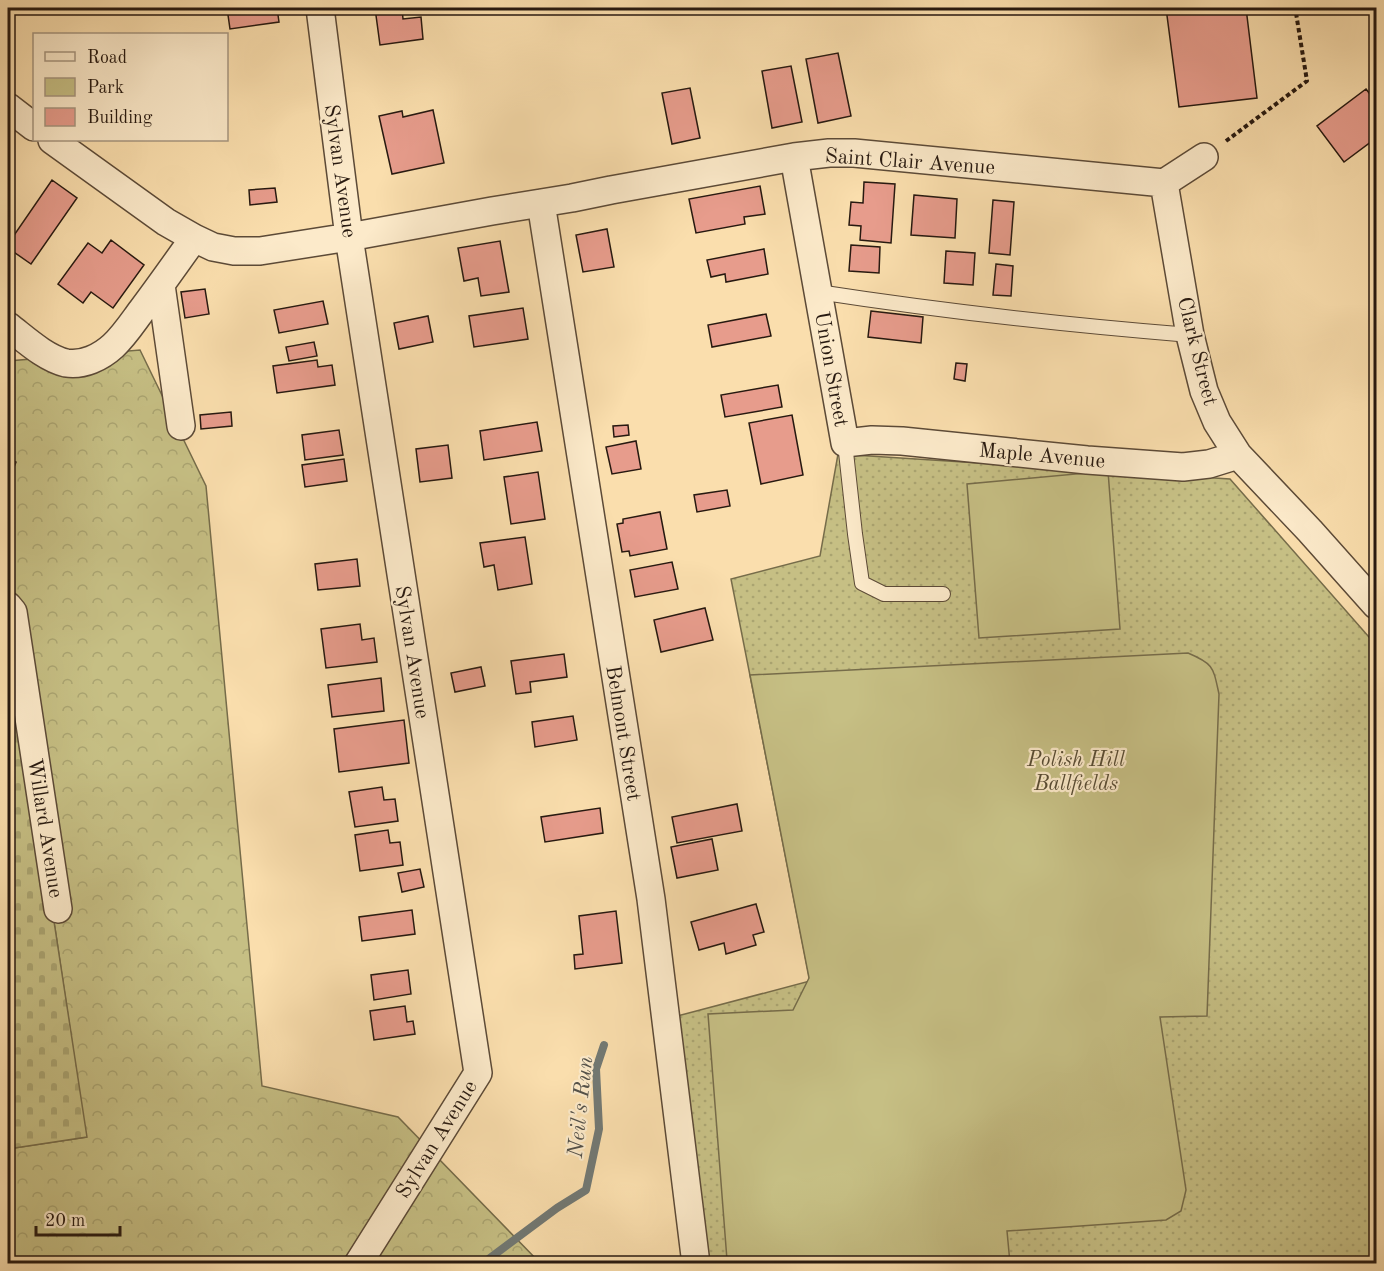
<svg xmlns="http://www.w3.org/2000/svg" width="1384" height="1271" font-family="'Old Standard TT',serif">
<defs>
<pattern id="green-dots" width="8" height="8" patternUnits="userSpaceOnUse" patternTransform="scale(1.5)"><rect width="8" height="8" fill="#c6bf84"/><path d="M2 2h.1M6 6h.1" fill="none" stroke="#aaa471" stroke-width="1.8" stroke-linecap="round"/></pattern>
<pattern id="forest-crowns" width="20" height="18" patternUnits="userSpaceOnUse" patternTransform="scale(1.5)"><rect width="20" height="18" fill="#c6bf84"/><path d="M2 6a3 3 0 1 1 6 0M12 15a3 3 0 1 1 6 0" fill="none" stroke="#aaa471"/></pattern>
<pattern id="cemetery-stones" width="16" height="16" patternUnits="userSpaceOnUse" patternTransform="scale(1.5)"><rect width="16" height="16" fill="#c6bf84"/><path d="M2 7V4a2 2 0 0 1 4 0v3zM10 15v-3a2 2 0 0 1 4 0v3z" fill="#aaa471"/></pattern>
</defs>
<rect width="100%" height="100%" fill="#fadead"/>
<filter id="stains"><feTurbulence type="fractalNoise" baseFrequency=".00333" numOctaves="4"/><feColorMatrix values="0 0 0 0 .2 0 0 0 0 .09 0 0 0 0 .02 0 0 0 .5 -.17"/></filter>
<radialGradient id="worn" r=".72"><stop offset=".6" stop-color="#630" stop-opacity="0"/><stop offset="1" stop-color="#630" stop-opacity=".3"/></radialGradient>
<path fill="url(#green-dots)" stroke="#766c4a" stroke-width="1.5" d="M838 454 1230 479 1376 645V1263H710L666 1019 810 981 731 579 820 556Z"/>
<path fill="url(#forest-crowns)" stroke="#766c4a" stroke-width="1.5" d="M140 350 206 486 262 1086 398 1117 541 1264H8V1149L86 1137 55 928 8 637V361Z"/>
<path fill="url(#cemetery-stones)" stroke="#766c4a" stroke-width="1.5" d="M8 637 55 928 87 1137 8 1149Z"/>
<path fill="#c6bf84" stroke="#766c4a" stroke-width="1.5" d="M1108 471 1120 629 979 638 967 484Z
M1188 653C1214 664 1213 667 1219 694L1207 1016 1160 1017 1186 1190 1181 1211 1166 1220 1007 1231 1010 1263H730L727 1260 708 1014 793 1010 809 978 750 675Z"/>
<g fill="none" stroke-linecap="round" stroke-linejoin="round">
<path stroke="#727974" stroke-width="8" d="M482 1264 557 1208 586 1190 599 1129 596 1069 604 1045"/>
</g>
<path fill="#e79c8c" stroke="#271910" stroke-width="1.5" d="M227 8H277L279 22 230 29Z
M375 8H402L403 19 421 17 423 39 380 45Z
M1166 8H1246L1257 98 1179 107Z
M838 53 851 116 818 123 806 59Z
M791 66 802 122 772 128 762 71Z
M690 88 700 138 672 144 662 93Z
M1366 89 1376 102V138L1344 162 1317 126Z
M433 110 444 163 392 174 379 116 402 111 403 117Z
M52 180 77 198 31 264 8 248V244Z
M864 182 895 184 891 243 860 240 861 226 849 225 851 202 863 203Z
M760 186 765 214 744 217 745 224 696 233 689 199Z
M275 188 277 202 250 205 249 190Z
M914 195 957 199 955 238 911 235Z
M993 200 1014 202 1010 255 989 253Z
M607 229 614 267 583 272 576 235Z
M111 240 144 265 113 308 91 292 83 303 58 284 88 243 102 253Z
M500 241 509 292 481 296 478 278 464 281 458 248Z
M851 245 880 247 879 273 849 271Z
M764 249 768 274 726 282 725 274 711 277 707 260Z
M946 251 975 253 973 285 944 283Z
M996 264 1013 266 1011 296 993 295Z
M205 289 209 314 185 318 181 292Z
M323 301 328 324 279 333 274 310Z
M523 308 528 339 474 347 469 316Z
M871 311 923 317 921 343 868 337Z
M766 314 771 336 712 347 708 325Z
M428 316 433 342 399 349 394 323Z
M314 342 317 356 289 361 286 347Z
M317 360 318 367 332 365 335 385 277 393 273 366Z
M956 363 967 364 965 381 954 379Z
M778 385 782 407 725 417 721 395Z
M231 412 232 426 201 429 200 415Z
M792 415 803 475 761 484 749 423Z
M537 422 542 451 484 460 480 431Z
M628 425 629 435 614 437 613 426Z
M339 430 343 455 305 460 302 435Z
M636 441 641 469 612 474 606 447Z
M448 445 452 478 420 482 416 449Z
M8 458 16 462 8 482Z
M344 459 347 481 305 487 302 465Z
M538 472 545 519 511 524 504 477Z
M727 490 730 506 697 512 694 495Z
M660 512 667 549 630 556 629 551 622 552 617 524 623 523V519Z
M525 537 532 584 498 590 494 565 484 567 480 543Z
M357 559 360 586 318 590 315 564Z
M672 562 678 589 635 597 630 570Z
M705 608 713 640 661 652 654 620Z
M360 624 362 640 374 638 377 662 326 668 321 629Z
M564 654 567 677 530 682 531 692 516 694 511 661Z
M481 667 485 686 455 692 451 673Z
M381 678 384 711 332 717 328 685Z
M573 716 577 740 535 747 532 722Z
M404 720 409 763 339 772 334 729Z
M382 787 384 800 395 799 398 821 355 827 349 792Z
M737 804 742 831 677 843 672 817Z
M600 808 603 833 545 842 541 817Z
M388 830 390 843 400 842 403 865 360 871 355 835Z
M712 839 718 870 677 878 671 847Z
M420 869 424 887 402 892 398 873Z
M756 904 764 932 753 935 756 945 726 954 724 943 699 950 691 922Z
M412 910 415 934 362 941 359 917Z
M616 911 622 963 575 969 574 955 583 954 579 916Z
M408 970 411 994 374 1000 371 975Z
M405 1006 407 1022 413 1021 415 1034 374 1040 370 1011Z"/>
<g fill="none" stroke-linecap="round" stroke-linejoin="round">
<g stroke="#5c4a37" stroke-width="16">
<path id="lane" d="M818 292C941 311 1066 325 1190 335
M845 443 855 534 862 583 884 594H943"/>
</g>
<g stroke="#5c4a37" stroke-width="30">
<path id="street" d="M320 8 349 237 478 1073 358 1264
M8 107 34 127
M52 140 166 222 194 238 213 247 234 251H260L349 237 492 211 572 198 611 190 794 157 829 153H854L1164 183 1204 157
M794 157 845 443 872 440 902 441 1087 460 1183 467 1209 464 1238 455
M1164 183 1190 335 1204 391 1217 422 1238 455 1310 531 1376 605
M541 203 651 899 696 1264
M161 285 181 426
M8 326C25 339 45 358 66 363 83 366 101 357 113 346 124 336 133 322 142 310 160 286 177 262 194 238
M8 606 13 612 58 909"/>
</g>
<path stroke="#271910" stroke-width="4" stroke-dasharray="4.5 3" stroke-linecap="butt" d="M1226 141 1307 81 1296 13 1292 8"/>
<use href="#lane" stroke="#fceaca" stroke-width="14"/>
<use href="#street" stroke="#fceaca" stroke-width="27"/>
</g>
<g text-anchor="middle" stroke-width="4.5" stroke-linejoin="round" paint-order="stroke">
<g font-size="21" fill="#271910" stroke="#fceaca">
<text transform="translate(910 161) rotate(4)" y="7">Saint Clair Avenue</text>
<text transform="translate(341 171) rotate(82)" y="7">Sylvan Avenue</text>
<text transform="translate(1198 351) rotate(76)" y="7">Clark Street</text>
<text transform="translate(832 369) rotate(80)" y="7">Union Street</text>
<text transform="translate(1042 455) rotate(5)" y="7">Maple Avenue</text>
<text transform="translate(413 652) rotate(81)" y="7">Sylvan Avenue</text>
<text transform="translate(624 733) rotate(81)" y="7">Belmont Street</text>
<text transform="translate(46 828) rotate(81)" y="7">Willard Avenue</text>
<text transform="translate(436 1139) rotate(-58)" y="7">Sylvan Avenue</text>
</g>
<g font-size="21" font-style="italic" fill="#574b33" stroke="#fceaca">
<text x="1076" y="766">Polish Hill<tspan x="1076" dy="24">Ballfields</tspan></text>
</g>
<g font-size="22" font-style="italic" fill="#53514a" stroke="#fceaca">
<text transform="translate(579 1107) rotate(-84)" y="8">Neil's Run</text>
</g>
</g>
<rect width="1384" height="1271" fill="none" stroke="#fadead" stroke-width="30"/>
<rect x="9" y="9" width="1366" height="1253" fill="none" stroke="#271910" stroke-width="3"/>
<rect x="15" y="15" width="1354" height="1241" fill="none" stroke="#271910" stroke-width="1.5"/>
<rect x="33" y="33" width="195" height="108" fill="#fceaca" stroke="#a79680" stroke-width="1.5"/>
<rect x="45" y="52" width="30" height="9" fill="#fceaca" stroke="#a79680" stroke-width="1.5"/>
<text x="87" y="63" font-size="18" fill="#271910">Road</text>
<rect x="45" y="78" width="30" height="18" fill="#c6bf84" stroke="#a79680" stroke-width="1.5"/>
<text x="87" y="93" font-size="18" fill="#271910">Park</text>
<rect x="45" y="108" width="30" height="18" fill="#e79c8c" stroke="#a79680" stroke-width="1.5"/>
<text x="87" y="123" font-size="18" fill="#271910">Building</text>
<path d="M36 1226v9h84v-9" fill="none" stroke="#271910" stroke-width="3"/>
<text x="45" y="1226" font-size="18" fill="#271910" stroke="#fceaca" stroke-width="4.5" paint-order="stroke">20 m</text>
<rect width="100%" height="100%" filter="url(#stains)"/>
<rect width="100%" height="100%" fill="url(#worn)"/>
</svg>
